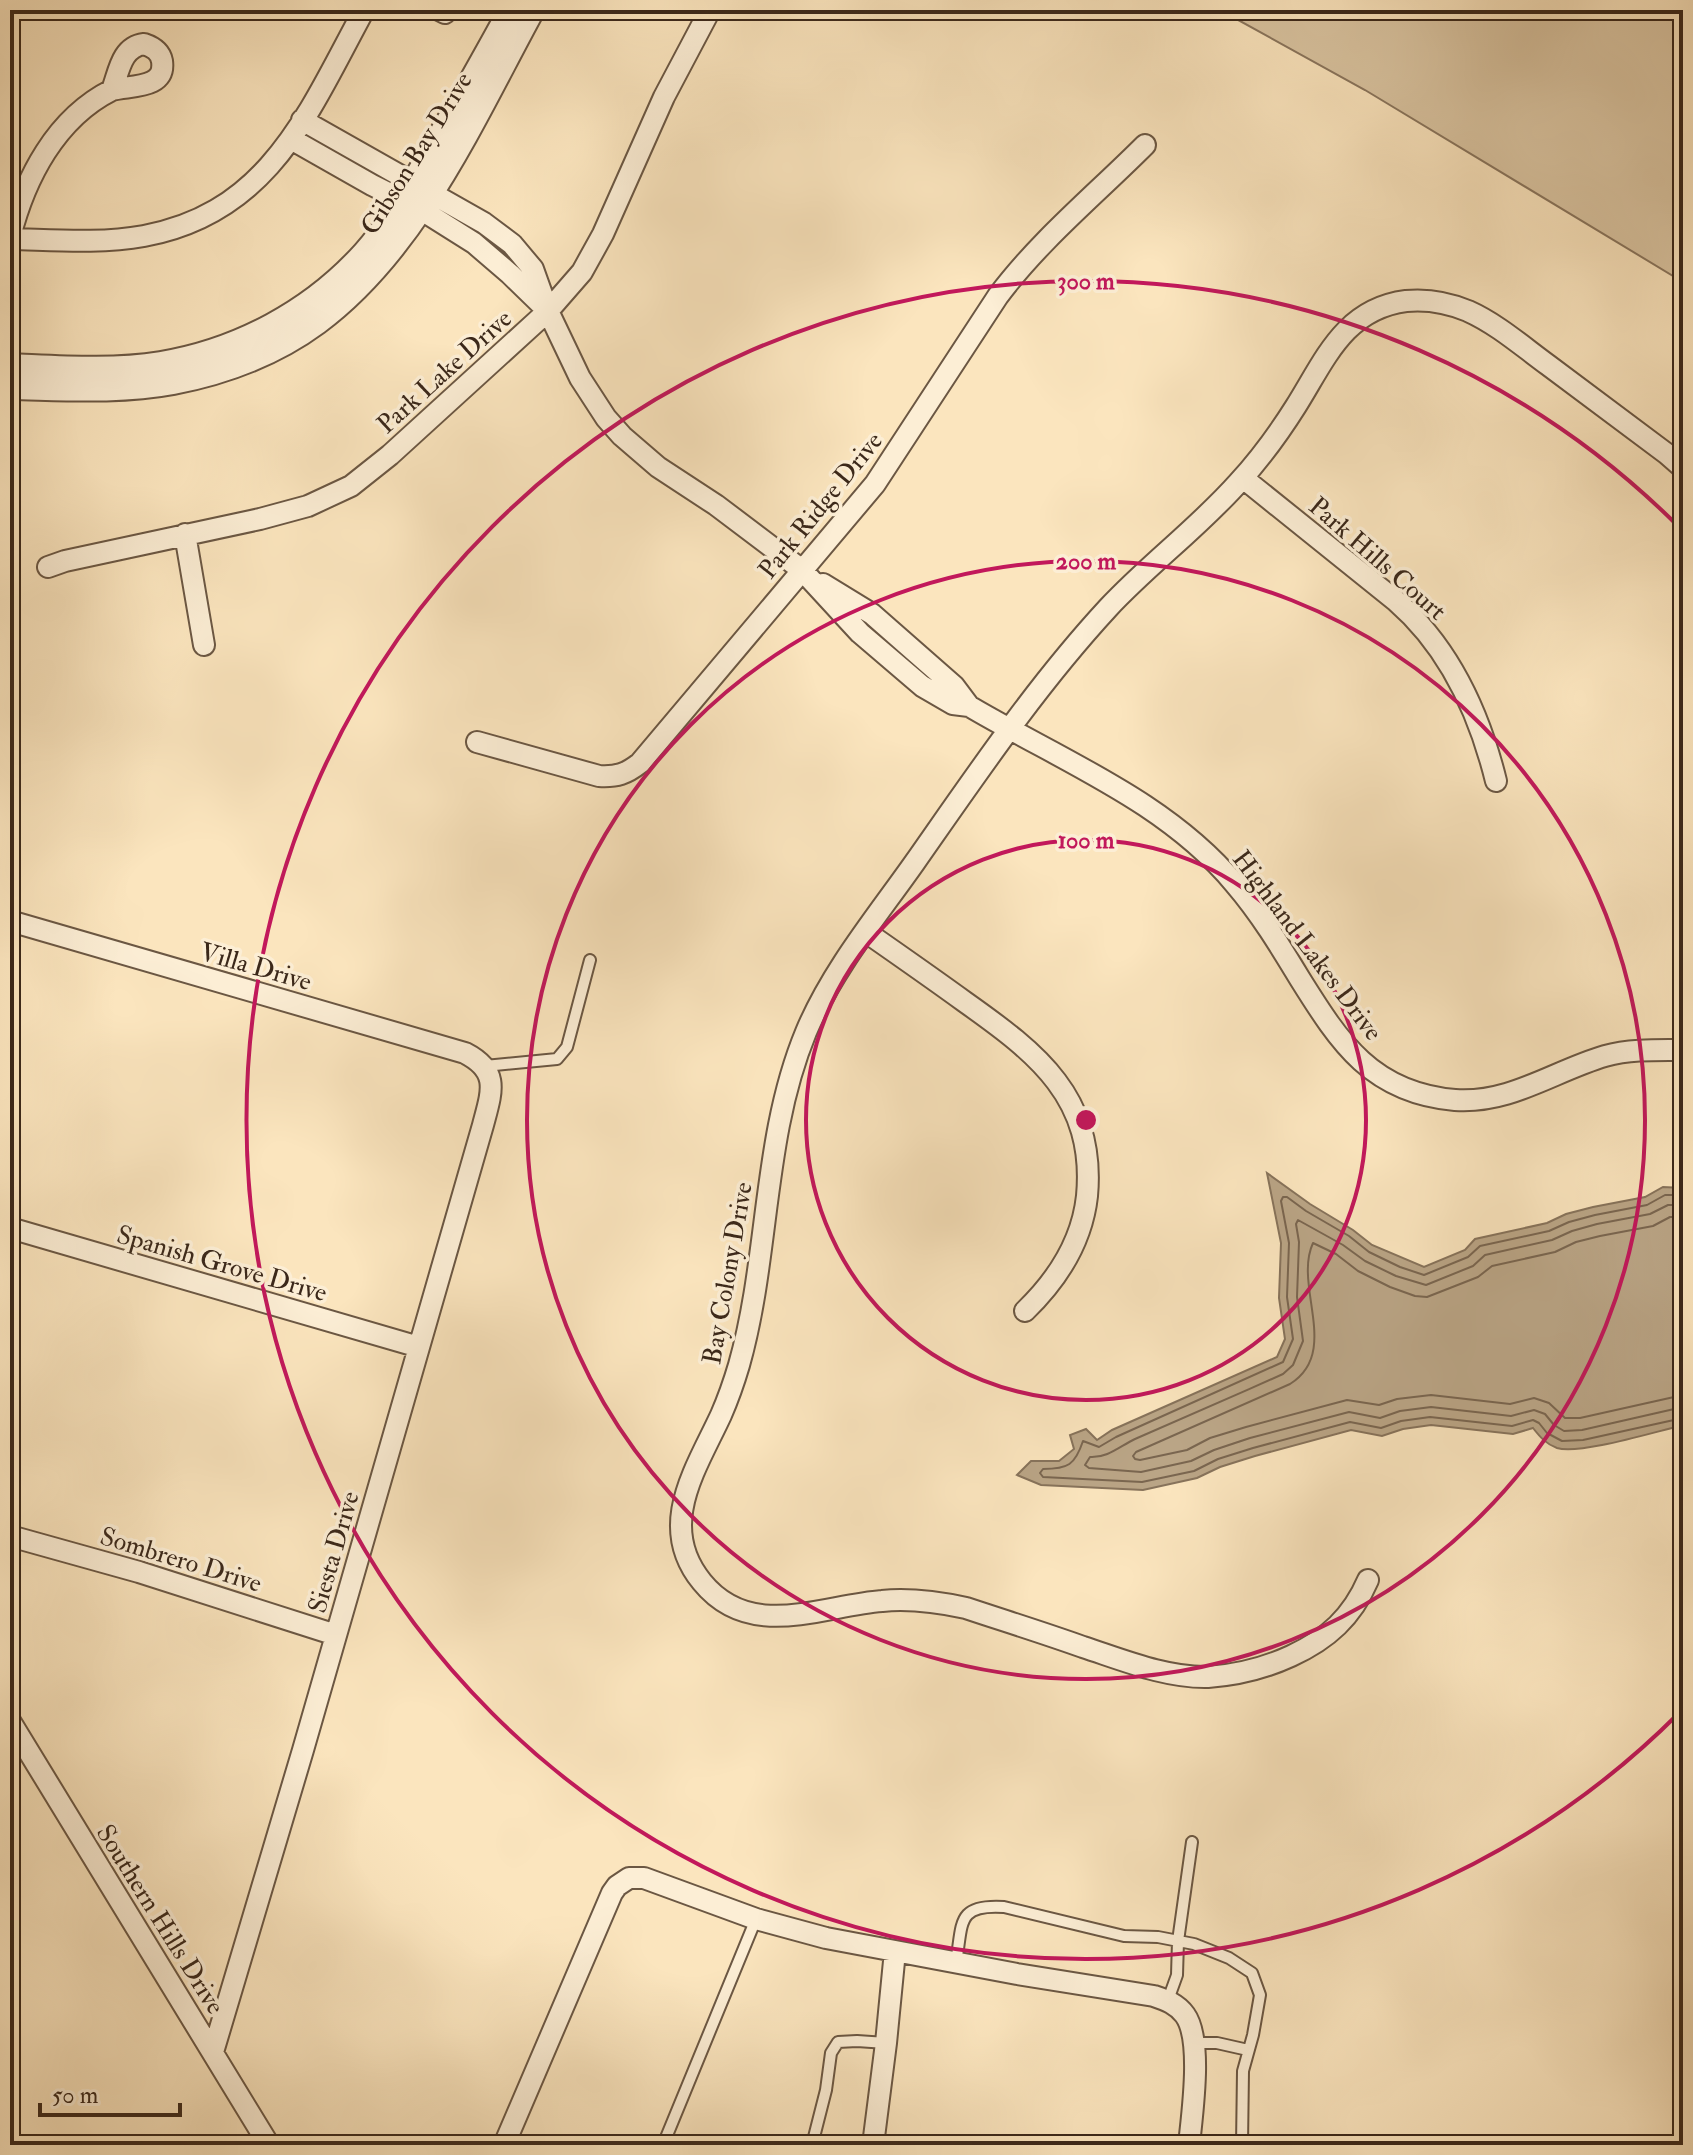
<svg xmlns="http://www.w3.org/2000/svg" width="1693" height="2155" font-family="'IM FELL Double Pica',serif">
<rect width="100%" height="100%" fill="#fbe5be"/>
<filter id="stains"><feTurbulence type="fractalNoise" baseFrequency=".0025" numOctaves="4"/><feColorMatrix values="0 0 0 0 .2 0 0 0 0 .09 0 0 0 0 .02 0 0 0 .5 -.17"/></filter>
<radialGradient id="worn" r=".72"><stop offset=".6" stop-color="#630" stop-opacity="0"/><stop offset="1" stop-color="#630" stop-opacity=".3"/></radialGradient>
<path fill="#dac5a2" stroke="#8a765e" stroke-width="2" d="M1220 10H1683V282L1365 90Z"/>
<path fill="#baa586" stroke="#87735b" stroke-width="2" d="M1267 1173 1310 1204 1353 1230 1372 1245 1424 1267 1465 1250 1475 1239 1547 1223 1566 1214 1593 1207 1645 1197 1663 1187 1683 1188V1423L1680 1426C1654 1432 1579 1455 1557 1448 1546 1444 1540 1437 1533 1428L1513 1434 1431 1425 1403 1429 1382 1436 1351 1430 1255 1456 1220 1467 1197 1478 1143 1490 1041 1485 1017 1475 1031 1461H1059L1074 1449 1070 1435 1086 1429 1097 1440 1112 1430 1277 1357 1285 1339 1279 1298 1281 1243Z"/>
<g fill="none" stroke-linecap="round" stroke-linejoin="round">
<path stroke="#7a6650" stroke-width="2" d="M1683 1195H1665L1647 1205 1595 1215 1569 1222 1549 1231 1480 1246 1468 1257 1424 1275 1400 1267 1369 1252 1349 1236 1306 1211 1287 1197H1283L1281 1201 1289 1243 1287 1297 1293 1339 1283 1362 1116 1437 1099 1447 1083 1441C1075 1465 1068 1469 1043 1469L1040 1473 1043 1477 1142 1482 1194 1471 1218 1459 1253 1448 1350 1422 1381 1428 1401 1421 1430 1417 1512 1426 1533 1420 1539 1423 1547 1433 1562 1441 1583 1440 1683 1418
M1683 1205H1668L1650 1214 1597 1224 1572 1231 1552 1240 1485 1255 1473 1266 1426 1285 1396 1276 1365 1261 1343 1245 1298 1220 1296 1224 1299 1242 1297 1297 1303 1341 1293 1365 1283 1374C1234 1396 1185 1417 1135 1439 1120 1446 1108 1458 1090 1457L1085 1465 1089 1468 1141 1472 1191 1461 1214 1450 1250 1438 1349 1412 1380 1418 1400 1411 1431 1407 1511 1416 1534 1410 1545 1414 1554 1425 1564 1431 1582 1430 1683 1407
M1683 1217H1670L1653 1226 1600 1236 1576 1242 1555 1252 1492 1266 1478 1277 1427 1297 1415 1296 1390 1287 1358 1271 1336 1254 1313 1243C1293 1286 1341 1352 1290 1384L1136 1452 1133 1456 1135 1459 1140 1460 1187 1450 1210 1438 1246 1427 1347 1400 1379 1405 1397 1399 1431 1395 1510 1404 1534 1398 1549 1403 1565 1418H1580L1683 1395"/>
<g stroke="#6b5743" stroke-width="14">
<path id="service" d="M485 1066 557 1059 567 1047 590 960
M956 1962C963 1923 956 1904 1004 1907L1124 1936 1158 1937 1194 1944 1229 1958 1252 1973 1260 1995 1253 2035 1243 2071 1242 2145
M1168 2000 1177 1975 1178 1941 1192 1842
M1193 2043H1217L1248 2050
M663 2145 756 1919
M812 2145 826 2090 831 2053 838 2042 857 2041 886 2043"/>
</g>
<g stroke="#6b5743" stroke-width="24">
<path id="minor" d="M439 10 445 13
M144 44C153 47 160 51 162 61 166 90 129 85 112 90 119 72 121 47 144 44Z
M302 120 484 223 512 244 533 269 548 311 580 378 606 418 622 436 658 467 716 505 802 570 860 633 922 686 953 704 969 706C1060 760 1166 801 1235 884 1260 913 1280 946 1300 979 1340 1043 1372 1093 1455 1100 1510 1104 1554 1071 1605 1056 1630 1049 1657 1050 1683 1050
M291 139 372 185 420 209 474 243 510 274 545 308
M10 237C25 178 56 118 112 90
M10 239C54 240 100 244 144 236 270 213 309 111 364 10
M1243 478 1396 601C1450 648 1479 712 1496 781
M185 534 204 645
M48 567 65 561 260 519 308 506 351 486 390 455 548 311 582 272 603 234 664 97 710 10
M823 584 872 614 954 686 969 706
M477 742 599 776C617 777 626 774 640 763L875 484 998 296C1040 240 1095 195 1145 145
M10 921 465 1053C500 1071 492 1091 483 1125L303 1750 213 2052
M866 932C899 955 932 978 965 1002 1037 1053 1096 1098 1087 1196 1082 1242 1058 1279 1025 1311
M10 1228 419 1347
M10 1536 139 1572 336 1635
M1368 1580C1352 1617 1328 1639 1291 1656 1265 1668 1237 1675 1208 1677 1166 1678 1123 1660 1083 1647 1044 1633 1005 1621 966 1608 938 1602 911 1598 882 1601 820 1606 750 1641 702 1582 656 1526 696 1469 721 1415 728 1399 734 1382 739 1365 770 1256 762 1138 806 1032 832 970 877 916 915 862 976 775 1036 686 1108 608 1149 564 1198 528 1238 483 1260 459 1279 433 1296 406 1325 360 1344 309 1406 301 1427 299 1449 303 1468 311 1497 324 1522 346 1548 365 1587 394 1627 424 1667 454L1683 468
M10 1721 269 2145
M504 2145 612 1893 617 1886 629 1878H644L756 1919 826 1938 1017 1974 1154 1996C1166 2000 1177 2004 1185 2015 1203 2040 1192 2114 1189 2145
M873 2145 886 2043 895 1951"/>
</g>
<g stroke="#6b5743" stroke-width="28">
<path id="tertiary" d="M10 366C60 368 111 372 161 364 239 351 312 312 365 253 391 224 411 187 431 153 458 105 485 58 511 10
M10 387C64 388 120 392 173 382 225 372 275 353 317 322 417 248 474 116 532 10"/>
</g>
<use href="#service" stroke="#fceed5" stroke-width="10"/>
<use href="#minor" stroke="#fceed5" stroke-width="20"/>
<use href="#tertiary" stroke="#fceed5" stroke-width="24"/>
</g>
<g fill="none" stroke="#c2185b" stroke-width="4">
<circle cx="1086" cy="1120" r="280"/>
<circle cx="1086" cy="1120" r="559"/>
<path d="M1679 1713A839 839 0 1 1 1679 527"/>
</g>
<g text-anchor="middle" stroke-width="7" stroke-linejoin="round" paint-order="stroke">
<g font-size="26" fill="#3b281a" stroke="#fceed5">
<text transform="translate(416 153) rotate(-58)" y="9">Gibson Bay Drive</text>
<text transform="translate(444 371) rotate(-42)" y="9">Park Lake Drive</text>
<text transform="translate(820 505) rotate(-51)" y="9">Park Ridge Drive</text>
<text transform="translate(1378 558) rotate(41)" y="9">Park Hills Court</text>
<text transform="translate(1308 945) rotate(53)" y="9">Highland Lakes Drive</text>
<text transform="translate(256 966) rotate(16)" y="9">Villa Drive</text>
<text transform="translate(222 1263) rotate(16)" y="9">Spanish Grove Drive</text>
<text transform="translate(727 1273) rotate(-80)" y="9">Bay Colony Drive</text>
<text transform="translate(333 1552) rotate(-74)" y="9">Siesta Drive</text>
<text transform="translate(181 1559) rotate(17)" y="9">Sombrero Drive</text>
<text transform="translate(161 1919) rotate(58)" y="9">Southern Hills Drive</text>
</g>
</g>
<circle cx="1086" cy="1120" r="12" fill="#c2185b" stroke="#fceed5" stroke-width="4"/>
<g font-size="24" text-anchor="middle" font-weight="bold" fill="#c2185b" stroke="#fceed5" stroke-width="7" stroke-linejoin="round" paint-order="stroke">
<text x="1086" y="289">300 m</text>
<text x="1086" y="569">200 m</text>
<text x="1086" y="848">100 m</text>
</g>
<rect width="1693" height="2155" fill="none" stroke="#fbe5be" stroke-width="40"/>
<rect x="12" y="12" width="1669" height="2131" fill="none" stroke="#3b281a" stroke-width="4"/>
<rect x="20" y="20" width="1653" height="2115" fill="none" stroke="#3b281a" stroke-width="2"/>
<path d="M40 2103v12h140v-12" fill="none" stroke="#3b281a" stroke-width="4"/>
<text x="52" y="2103" font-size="24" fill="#3b281a" stroke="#fceed5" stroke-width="6" paint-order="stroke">50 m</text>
<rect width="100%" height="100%" filter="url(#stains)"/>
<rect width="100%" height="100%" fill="url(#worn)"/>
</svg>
